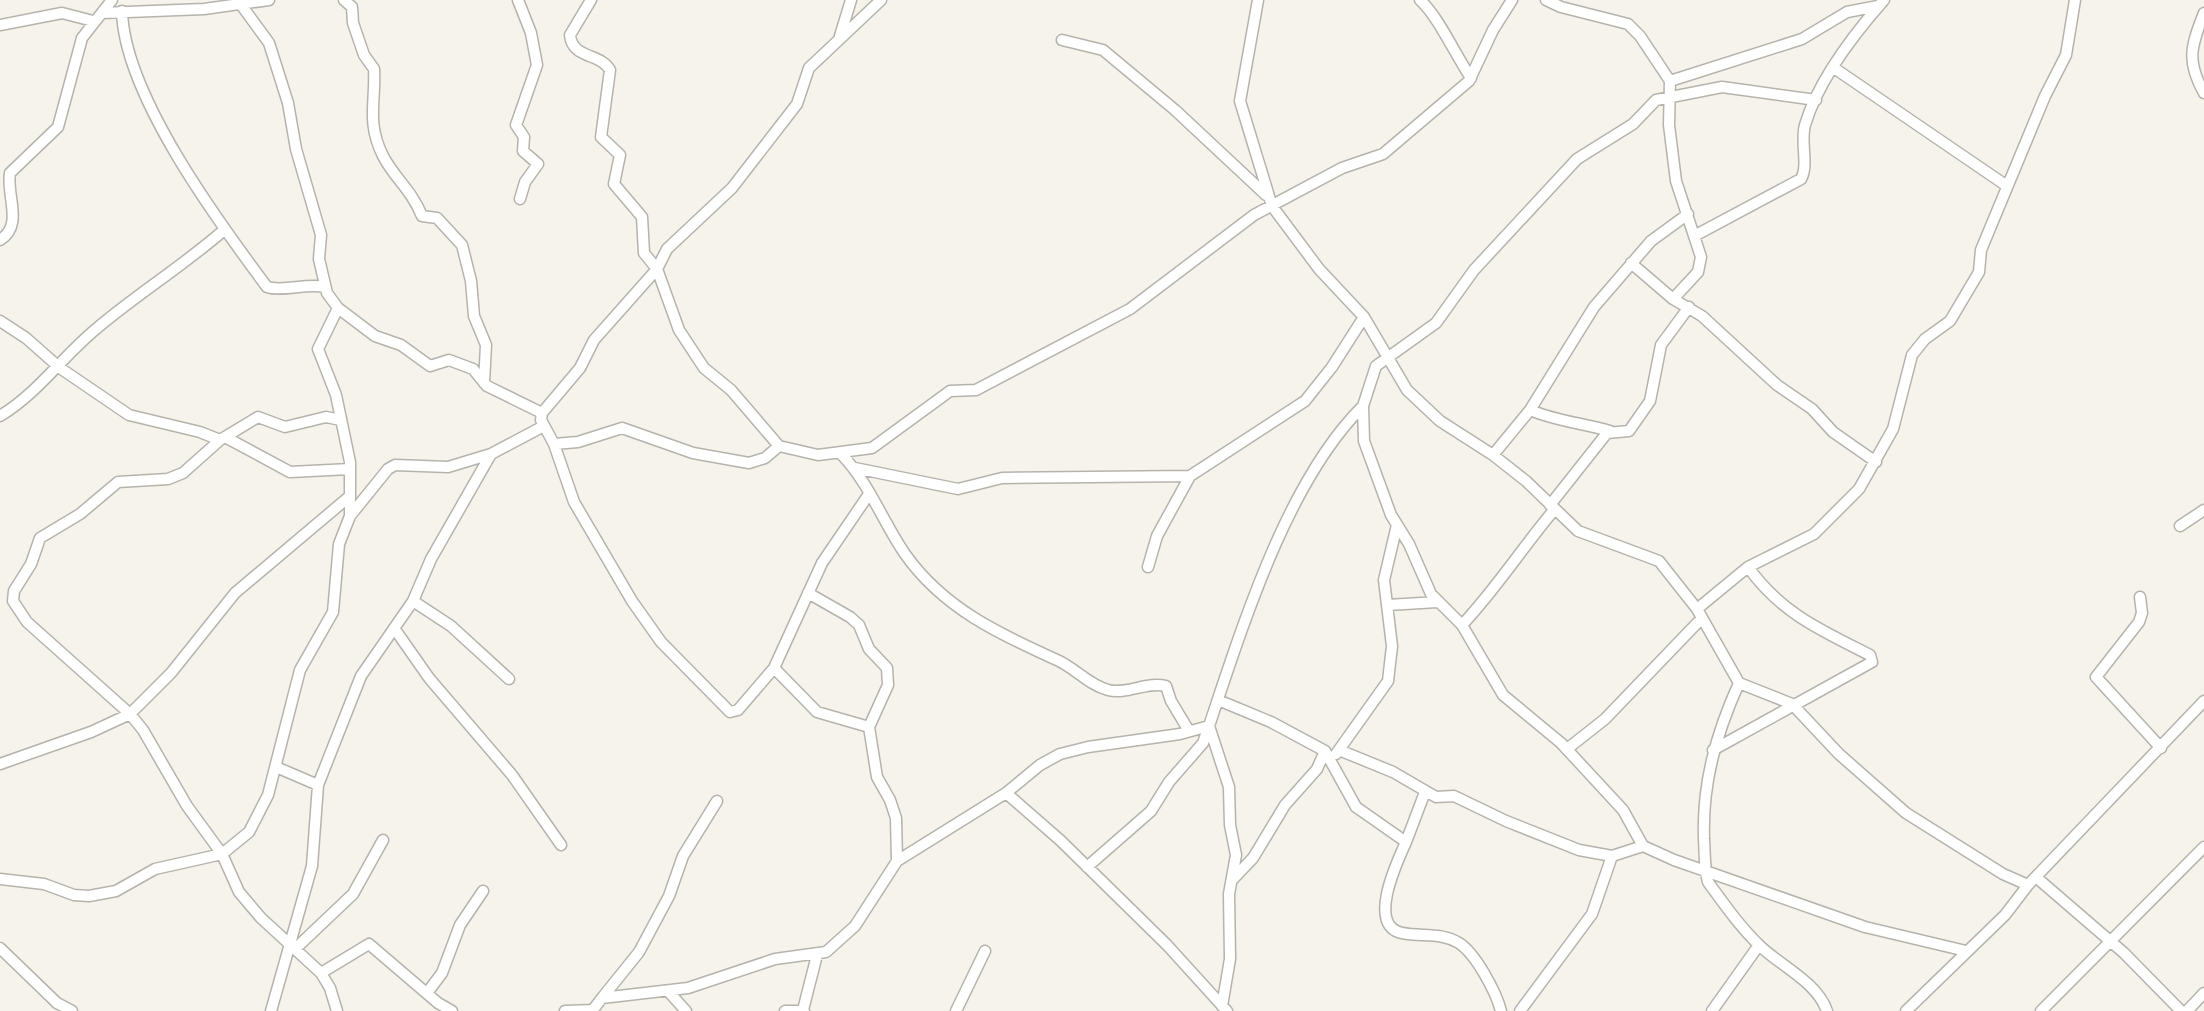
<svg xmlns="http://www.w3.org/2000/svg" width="2204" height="1011" font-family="'Golos Text',sans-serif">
<rect width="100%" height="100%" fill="#f6f3ec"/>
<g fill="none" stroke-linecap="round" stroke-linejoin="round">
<g stroke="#b6b3ac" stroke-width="13">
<path id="minor" d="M344 0 352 7 353 23 364 55 374 69C376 102 366 122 383 156 395 179 411 189 422 216L437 218 462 245 471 281 474 316 486 345 484 383
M518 0 531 33 537 65 516 125 524 137 523 151 538 164 525 182 520 199
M591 0 570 35C572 59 601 53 610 70L601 137 620 155 614 184 642 217 644 253 657 269 679 330 704 368 731 390 779 446 818 455 872 448 950 391 976 390 1130 309 1254 215 1342 168 1383 154 1469 81 1493 30 1512 0
M1258 0 1240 101 1272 206 1319 269 1364 317 1407 390 1440 421 1493 455 1526 481 1578 531 1659 561 1697 609 1739 683C1716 734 1702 784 1704 839 1705 854 1704 867 1708 882 1724 904 1740 927 1760 946 1781 966 1817 982 1827 1011
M1420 0C1438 16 1456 56 1471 78
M1546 0 1561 7 1628 24 1640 36 1670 81 1669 125 1676 181 1701 257 1698 272 1673 299 1702 316 1777 385 1812 409 1833 432 1876 462
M242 6 269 43 288 103 296 149 321 235 319 259 327 293 338 308 375 336 401 345 430 366 449 360 473 369 487 386 542 413
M122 11C124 94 217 220 267 287 283 292 306 283 325 287
M102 13 204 9 269 0
M2204 13C2191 46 2186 61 2204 93
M0 25 62 13 93 21
M840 36 851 0
M1062 40 1103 50 1175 110 1266 195
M1834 68 2007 186
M1670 81 1802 39 1847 12 1878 6
M1816 100 1722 87 1656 100 1633 124 1577 159 1474 270 1436 323 1376 366 1363 406 1364 441 1391 515 1409 544 1431 594 1462 625 1503 695 1561 743 1623 810 1643 846 1674 860 1865 927 1966 951
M1696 235 1801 179C1809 165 1800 142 1805 125 1818 81 1854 34 1884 0
M0 240C24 225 6 196 10 173L58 127 82 38 112 0
M1631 263 1673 299
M0 321 26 338 60 368 129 415 200 432 220 440
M1530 410C1556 421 1582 423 1610 431
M0 416C38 393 62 357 96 329 137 294 183 266 224 230
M341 420 326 417 285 427 258 417 220 440 183 473 168 479 118 482 80 514 40 538 31 564 14 591 13 601 27 622 130 714 143 730 187 806 222 854 239 892 261 918 321 973 369 944 438 1003 452 1011
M225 437 290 472 350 469
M554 444 578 442 622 428 693 453 749 463 765 458 779 446
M842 455C869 483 883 522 905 554 943 608 999 634 1057 660 1075 668 1089 685 1108 690 1127 695 1147 681 1166 686L1171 701 1189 731
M1493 455 1530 410 1594 307 1651 241 1688 214
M855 468 958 489 1002 478 1190 476 1305 401 1332 367 1364 317
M869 494 822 563 774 668 738 710 730 712 661 642 632 601 574 502 554 444 541 420 542 413 580 368 594 340 657 269 667 249 732 188 797 104 809 68 881 0
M1550 505 1607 433 1629 431 1650 401 1661 345 1689 307
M350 516 388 469 395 465 448 467 491 454 542 427
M2180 526 2204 510
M1148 567 1157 536 1190 476
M808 593 850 617 859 625 869 649 887 668 888 685 869 727 877 777 890 800 896 818 897 861
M2140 597 2142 613 2139 622 2096 677 2161 748
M413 601 451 626 509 679
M1388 605 1437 602
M1697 609 1748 567 1814 534 1859 489 1893 429 1912 355 1925 339 1950 321 1979 272 1981 250 2045 96 2066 55 2075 0
M1462 625C1496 589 1522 548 1554 510
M394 628 429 678 512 775 561 845
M774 668 817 712 869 727
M1739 683 1792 704 1839 754 1906 813 2003 874 2028 885
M1218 700 1271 722 1325 751 1356 807 1406 842C1398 860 1366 926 1402 933 1422 937 1441 932 1459 943 1476 954 1496 992 1501 1011
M1209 726 1229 787 1230 825 1236 855 1229 894 1230 959 1222 1006
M1567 749 1605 719 1702 618
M1339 750 1393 772 1436 797 1454 796 1506 821 1579 850 1612 856
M1713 750 1872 662 1870 655C1820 630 1781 613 1748 567
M1336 754 1388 681 1392 646 1384 580 1397 525
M0 764 91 732 130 714 171 673 235 593 350 496
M276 767 318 785
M1006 793 1061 841 1167 945 1227 1011
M1406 842 1425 792
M1087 867 1151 811 1169 782 1203 743 1209 726
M2037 878 2124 953 2181 1011
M0 879 44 884 74 895 89 896 116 891 155 869 222 854 249 832 268 795 300 670 333 612 339 544 350 516V462L336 395 318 349 338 308
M1233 879 1253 858 1285 805 1317 769 1325 751
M0 948 57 1003 72 1011
M295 949 353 894 383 840
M321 973 330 988 337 1011
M668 991 686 1011
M427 993 442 973 460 925 483 891
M602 998 639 952 669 896 683 856 717 801
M803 1010 817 955
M271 1011 312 866 318 785 361 676 413 601 431 559 491 454
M565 1011 593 1010
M592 1011 602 998 688 988 775 959 826 952 855 926 897 861 1006 793 1040 765 1060 754 1088 747 1180 734 1209 726C1243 625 1287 481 1363 406
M785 1011H804
M956 1011 985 951
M1520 1011 1592 914 1612 856 1643 846
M1712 1011 1759 945
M1906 1011 2005 915 2028 885 2204 701
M2041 1011 2204 847
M2187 1011 2204 993"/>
</g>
<use href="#minor" stroke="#fff" stroke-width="10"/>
</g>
</svg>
